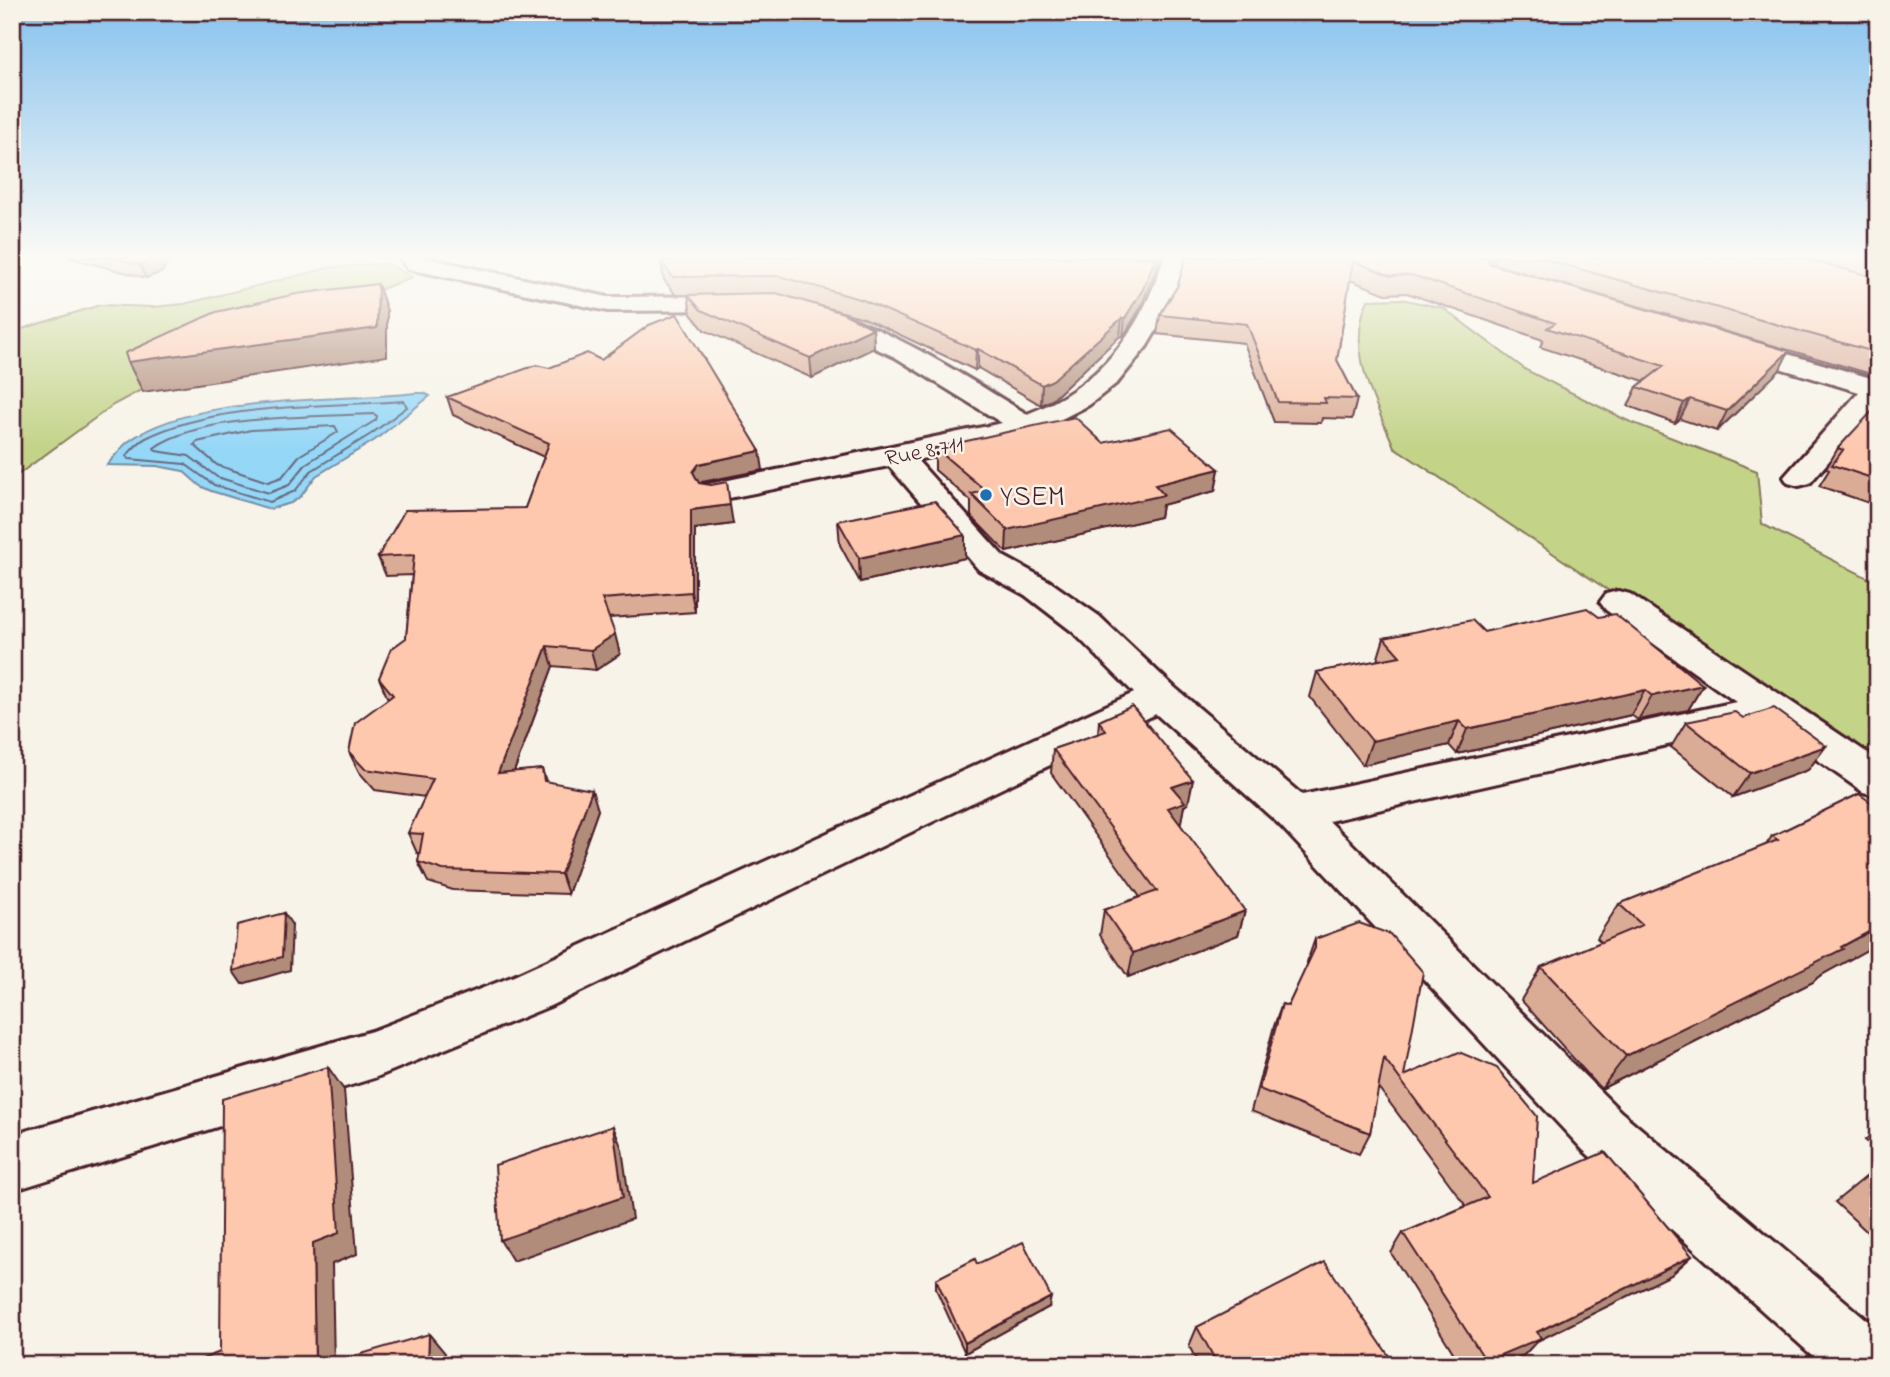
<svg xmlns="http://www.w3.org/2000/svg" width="1890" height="1377" font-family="'Indie Flower',sans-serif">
<rect width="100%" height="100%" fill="#f7f3e8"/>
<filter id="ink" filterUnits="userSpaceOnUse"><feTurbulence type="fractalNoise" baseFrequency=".0143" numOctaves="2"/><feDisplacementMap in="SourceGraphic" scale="14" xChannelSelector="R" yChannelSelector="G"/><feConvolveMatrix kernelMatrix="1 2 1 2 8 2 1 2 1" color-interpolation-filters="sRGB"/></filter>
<g filter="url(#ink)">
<path fill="#c3d388" stroke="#86795a" stroke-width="2" d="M387 263 412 277 167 376 113 405 12 479V332L100 305 153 307 184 304 328 268Z
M1401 299 1443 308 1526 370 1626 420 1757 471 1762 524 1878 583V771L1394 447C1375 401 1345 349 1368 300Z"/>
<path fill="#95d7f7" stroke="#778da5" stroke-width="2" d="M416 393H424L430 396 375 440 316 476 301 496 291 503 270 509 211 491 200 486 183 471 157 466 107 465C114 457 121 447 129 441 194 394 336 402 416 393Z"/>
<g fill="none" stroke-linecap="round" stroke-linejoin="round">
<path stroke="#68697d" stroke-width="2" d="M404 401 407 407 371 434 311 471 295 491 270 502 214 485 185 464 129 459 126 456C132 450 138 442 146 438 215 403 327 407 404 401Z
M374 414 377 416 376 420 307 463 289 485 269 493 217 477 189 456 156 451 154 448C201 414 315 417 374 414Z
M335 426 338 432 299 456 282 477 268 482 217 465 194 445 197 442 251 430Z"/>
<g stroke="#4a1f2b" stroke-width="6">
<path id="minor" d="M399 257H422L608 297 744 296 752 298 756 303 752 308 744 310 608 311 408 269Z
M1164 257H1186L1173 302 1147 346 1118 382 1089 405 1036 432 917 460 1003 556 1049 581 1099 616 1174 687 1302 795 1736 702 1606 610 1600 602 1606 594 1618 591 1630 594 1878 760V796L1863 792 1765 723 1329 821 1621 1112 1878 1329V1365H1823L1583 1150 1279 824 1156 714 550 1006 374 1078 12 1191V1135L372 1031 514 976 1134 693 1073 632 1025 595 979 570 889 466 714 501 703 499 698 492 703 485 714 483 1002 423 895 357 817 322 814 317 817 312 826 310 835 312C904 337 964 376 1027 414 1100 387 1142 330 1164 257Z
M1732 338 1878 380V404L1810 483 1799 486 1788 483 1784 477 1859 392 1723 351 1719 346 1723 341Z"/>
</g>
<use href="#minor" fill="#f7f3e8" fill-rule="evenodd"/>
</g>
<path fill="#daac96" stroke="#4a1f2b" stroke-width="2" d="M67 257H171L162 272 146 278Z
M1186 257H1878V376L1494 264 1779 371 1717 431 1680 419 1675 423 1628 406 1637 387 1644 381 1540 347 1543 340 1407 293 1386 294 1350 280 1337 360 1357 399 1352 419 1322 418 1321 423 1274 422 1244 343 1157 334 1160 315 1178 285Z
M661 262 1141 307 1123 337 1120 336 1052 400 1041 405 978 368 975 370 864 318 778 294 873 328 874 348 812 378 704 330 691 314 688 295H676L664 280Z
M447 397 763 470 702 483 733 524 695 529V612L609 618 620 654 596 670 553 666 514 772 542 769 546 781 598 810 568 894 453 890 428 882 418 862 420 853H417L408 833 425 797 375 790 359 772 349 752 388 699 379 678 406 638 412 575 386 576 378 557 525 508 544 457 453 415Z
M1878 405V506L1819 486 1829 470 1826 469 1838 448Z
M1103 443 1219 469 1215 491 1162 505 1160 517 1006 552 971 516V501L935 470V448Z
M838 521 965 558 860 582 840 545Z
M1599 617 1703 685 1688 710 1638 720 1631 715 1457 754 1449 745 1363 765 1310 697 1317 672 1377 661 1384 638 1484 632Z
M1743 718 1826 746 1808 770 1733 797 1671 747 1686 722Z
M1099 721 1188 804 1184 806 1180 825 1245 911 1238 935 1128 977 1100 935 1104 910 1140 897 1051 773 1053 749 1098 734Z
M1859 794 1818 977 1813 982 1601 1089 1521 1000 1541 967 1601 942 1597 938 1619 904 1766 845 1772 836Z
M1315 939 1404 1076 1533 1183 1692 1256 1671 1275 1537 1341 1524 1355 1502 1365H1461L1391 1253 1403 1233 1466 1206 1378 1087 1370 1133 1359 1154 1251 1111 1274 1026 1282 1004 1288 1006 1307 966V962Z
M1878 1129V1152L1865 1140Z
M1878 1167V1242L1835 1202Z
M977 1264 1049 1307 965 1353 936 1289V1279Z
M1197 1327 1389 1356 1383 1365H1199L1189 1346Z"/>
<path fill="#b18c7a" stroke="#4a1f2b" stroke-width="2" d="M157 257H171L162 272 146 278 140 265Z
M1156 257H1161L1141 307 1123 337 1125 318Z
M1485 257H1496L1494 264 1484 266Z
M378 284 387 311V356L143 392 128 362Z
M1122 318 1120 336 1052 400 1041 405 1042 385Z
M873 328 874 348 812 378 810 358Z
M978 349V368L975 370 976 350Z
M1789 351 1779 371 1717 431 1727 411Z
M1690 399 1680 419 1675 423 1684 403Z
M760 451 763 470 702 482 696 490 693 472 699 464Z
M1219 469 1215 491 1162 505 1160 517 1006 552 1007 530 1155 485Z
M730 505 733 524 695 529V612L691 592V510Z
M965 535V558L860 582 859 558Z
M615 634 620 654 596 670 591 650Z
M547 646 553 666 506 793 498 773Z
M1703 685 1688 710 1638 720 1652 696Z
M1645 690 1631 715 1457 754 1467 729Z
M1459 721 1449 745 1363 765 1372 741Z
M1826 746 1808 770 1733 797 1750 773Z
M1193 780 1188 804 1184 806 1180 827 1163 833 1172 787Z
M592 790 598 810 568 894 561 874Z
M1245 911 1238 935 1128 977 1133 953Z
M284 913 292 925 290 970 242 984 233 971Z
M1878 927V944L1818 977 1813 982 1601 1089 1626 1056 1841 947Z
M328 1067 344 1090 357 1254 332 1264 334 1365H315L313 1243Z
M613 1126 622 1149 632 1219 513 1261 500 1240Z
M1692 1256 1671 1275 1537 1341 1524 1355 1502 1365H1482L1486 1361 1537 1332Z
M1051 1297 1049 1307 965 1353V1343Z
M429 1334 445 1353 444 1365H428Z
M1389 1356 1383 1365H1374Z"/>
<path fill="#fdc8ae" stroke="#4a1f2b" stroke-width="2" d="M109 257H157L156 259 140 265Z
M689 257H1156L1143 289 1125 318H1122L1053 380 1042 385 978 349 976 350 863 300 779 276 673 277 661 262Z
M1186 257H1487L1490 264 1789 351 1727 411 1690 399 1684 403 1637 387 1664 366 1547 328 1555 323 1412 275 1391 276 1353 261 1337 360 1357 399 1324 398 1326 403 1278 402 1247 324 1160 315 1178 285Z
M1537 257H1798L1878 278V353Z
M378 284 377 328 128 362 125 353 216 312 296 294Z
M776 293 843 313 873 328 810 358 701 310 688 295Z
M677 314 760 451 699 464 693 472 699 483 711 485 727 482 730 505 691 510V592L602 599 615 634 591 650 547 646 498 773 542 769 544 781 592 790 561 874 443 870 418 862 423 834 408 833 433 779 365 769 349 752 355 723 393 695 379 678 391 649 406 638 414 555 378 557 405 510 525 508 549 443 447 397 536 365 549 368 587 353 601 360 649 325Z
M1878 405V480L1832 465 1843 450 1838 448Z
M1075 417 1103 443 1171 428 1219 469 1155 485 1164 495 1007 530 971 494 986 491 935 448Z
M935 501 965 535 859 558 838 521Z
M1587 608 1599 617 1615 614 1703 685 1652 696 1645 690 1467 729 1459 721 1372 741 1317 672 1400 656 1384 638 1472 620 1484 632Z
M1132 706 1193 780 1172 787 1185 802 1168 808 1245 911 1133 953 1104 910 1157 891 1053 749 1106 731 1099 721Z
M1774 708 1826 746 1750 773 1686 722 1735 712 1743 718Z
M1859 794 1878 807V927L1841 947 1843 949 1626 1056 1541 967 1642 925 1619 904 1778 840 1772 836Z
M284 913 282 957 233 971 237 925Z
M1359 923 1390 934 1423 972 1404 1076 1459 1052 1497 1068 1537 1116 1533 1183 1605 1152 1692 1256 1537 1332 1541 1338 1486 1361 1403 1233 1488 1197 1384 1058 1370 1133 1259 1089 1282 1004 1288 1006 1315 948V939Z
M328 1067 339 1233 313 1243 315 1365H191L192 1363 220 1352 222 1099Z
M613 1126 623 1197 500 1240 495 1165Z
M1878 1167V1177L1871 1171Z
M1023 1242 1051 1297 965 1343 936 1279 975 1259 977 1264Z
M1325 1262 1389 1356 1374 1365H1218L1197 1327Z
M429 1334 428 1365H324Z"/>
</g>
<linearGradient id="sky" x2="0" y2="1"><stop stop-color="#87c2ee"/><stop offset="0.57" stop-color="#fbfaf5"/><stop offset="1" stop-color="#fbfaf5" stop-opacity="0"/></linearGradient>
<rect width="1890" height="450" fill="url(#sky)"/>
<circle fill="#1f6fb2" stroke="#f7f3e8" stroke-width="2.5" cx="986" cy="495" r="7"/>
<g text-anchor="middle" stroke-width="5" stroke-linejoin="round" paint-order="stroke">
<g font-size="23" fill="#4a1f2b" stroke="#f7f3e8">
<text transform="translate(924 450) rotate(-11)" y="8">Rue 8.711</text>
</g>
<g font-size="28" fill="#4a1f2b" stroke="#f7f3e8" text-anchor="start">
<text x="1000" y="505">YSEM</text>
</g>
</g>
<rect width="1890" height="1377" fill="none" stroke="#f7f3e8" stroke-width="42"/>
<rect x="21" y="21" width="1848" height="1335" fill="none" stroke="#4a1f2b" stroke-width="2.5" filter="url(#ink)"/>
</svg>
